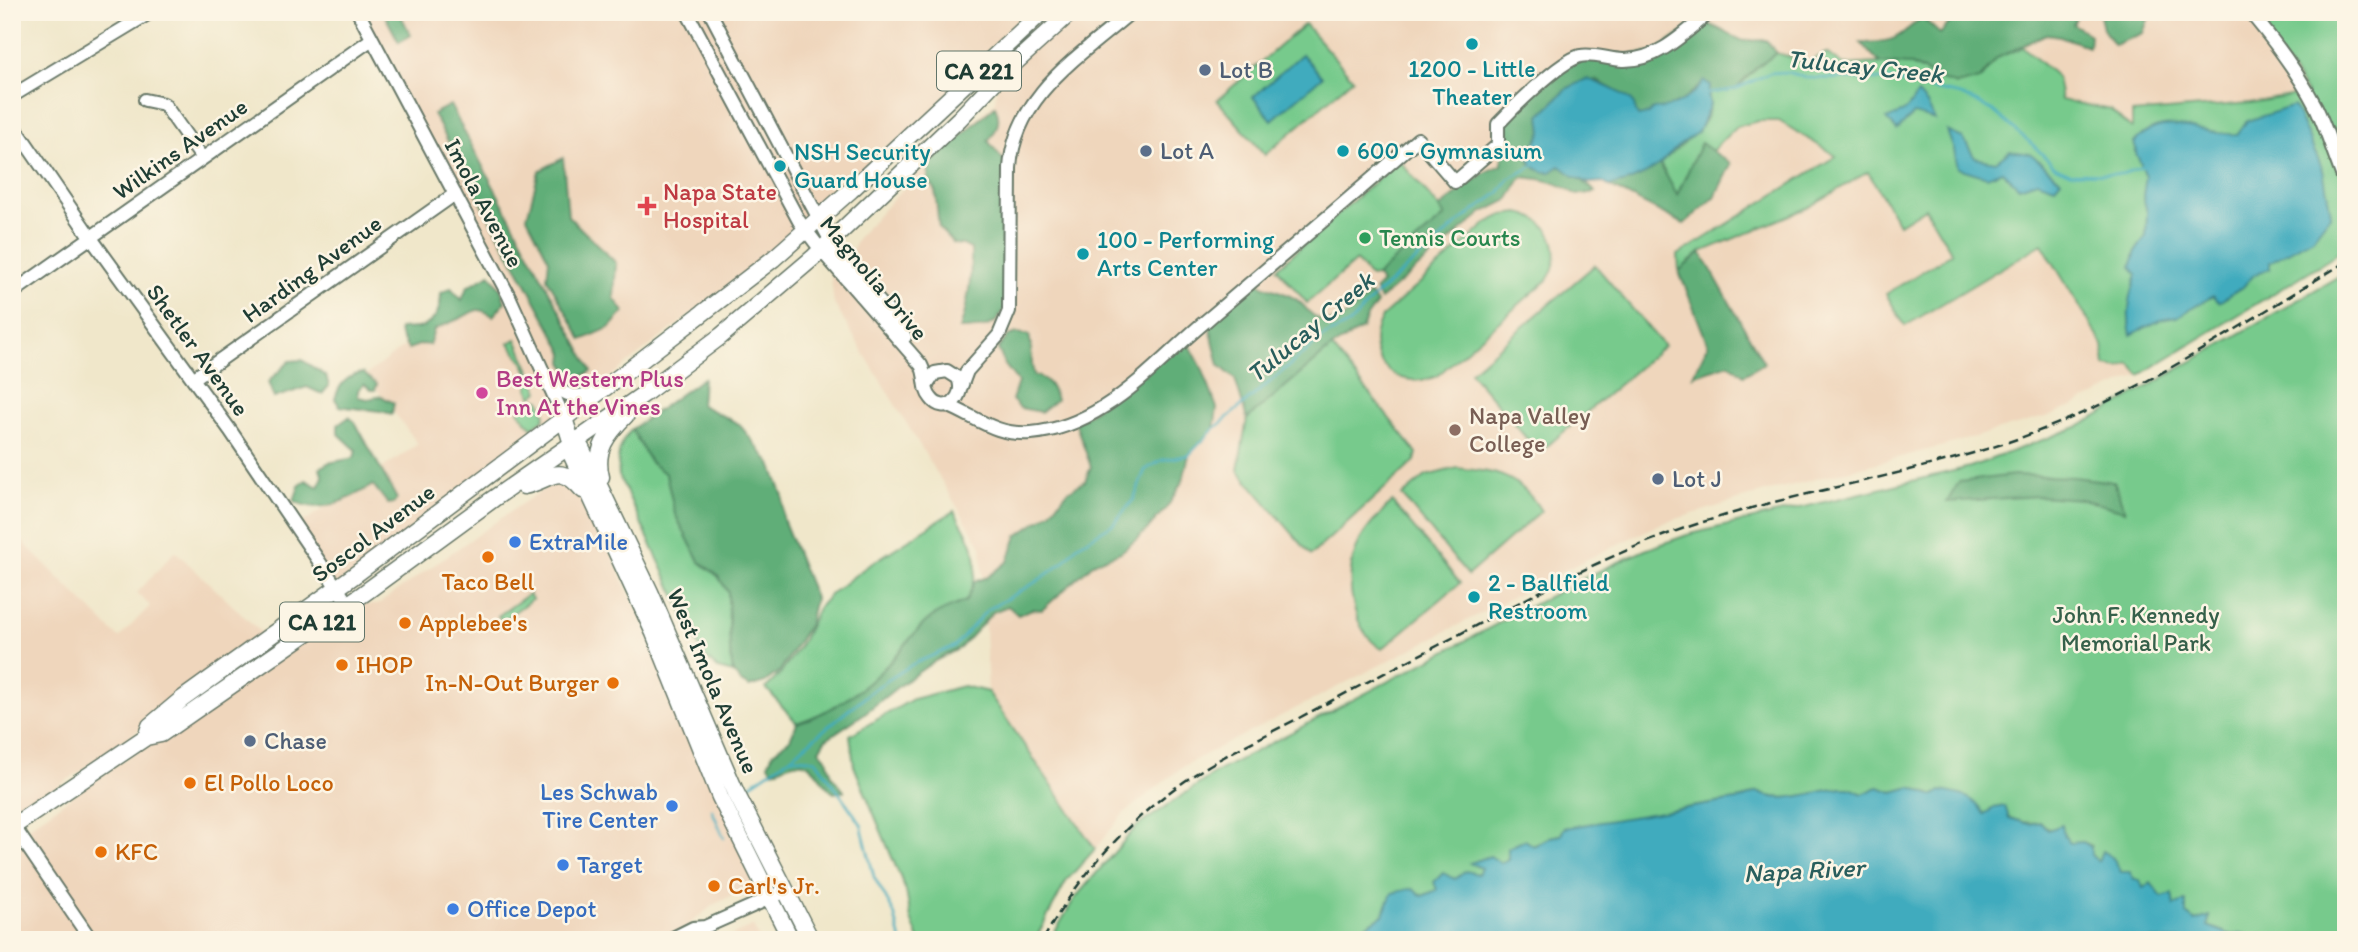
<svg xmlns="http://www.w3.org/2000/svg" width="2358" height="952" font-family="Itim,sans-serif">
<rect width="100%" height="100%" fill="#fcf5e5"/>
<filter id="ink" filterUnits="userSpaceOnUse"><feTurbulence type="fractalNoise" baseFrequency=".0143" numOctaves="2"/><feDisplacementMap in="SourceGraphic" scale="14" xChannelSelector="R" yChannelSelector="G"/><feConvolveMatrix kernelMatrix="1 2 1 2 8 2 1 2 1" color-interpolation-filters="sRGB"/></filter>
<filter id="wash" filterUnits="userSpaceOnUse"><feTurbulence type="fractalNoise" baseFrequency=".00686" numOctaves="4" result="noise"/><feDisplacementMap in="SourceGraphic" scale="28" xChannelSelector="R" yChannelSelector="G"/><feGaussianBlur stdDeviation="1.57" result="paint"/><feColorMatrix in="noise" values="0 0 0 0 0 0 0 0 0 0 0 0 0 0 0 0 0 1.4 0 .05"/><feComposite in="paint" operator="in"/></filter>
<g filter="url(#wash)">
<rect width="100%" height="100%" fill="#f0e7ca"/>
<path fill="#efd6bc" d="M358 12H1042L851 190 588 394 558 388 564 418 337 588 296 527 418 444 366 375 498 276Z
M1071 12H2250L2308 93 2250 103 2133 113 2140 375 2055 414 1943 446 1765 492 1660 524 1581 562 1185 765 1123 814 1095 849 988 692 981 546 834 304 830 270 852 252 858 237 927 163 995 102 998 78Z
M555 485 567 488 574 493 580 486 762 883 747 888 713 905 670 940H12V838L348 604 377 605 517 507 547 487Z
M14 533 119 638 150 606 137 593 175 551 267 638 80 772 12 816Z
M753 926 760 940H723Z"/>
<path fill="#77ca8c" stroke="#4b8460" stroke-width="2" d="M2250 12H2346V246L2328 260 2140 375 2130 364 2120 368 2105 366 2103 345 2042 244 1905 326 1886 294 1952 253 1925 208 1899 224 1868 172 1807 208 1701 252 1679 271 1678 255 1836 156 1779 121H1758L1736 127 1712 151 1701 143 1677 196 1660 164C1678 145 1718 124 1708 94L1736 89 1757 67 1777 53 1807 63 1826 53 1844 65 1880 63 1912 65 1938 79H1980L1997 58 2023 47 2057 77 2061 100 2111 110 2123 122 2132 128V113L2250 103 2307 93Z
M1305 24 1353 79 1265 155 1217 100Z
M1399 160 1446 216 1376 276 1370 277 1356 261 1307 303 1277 268Z
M1519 213C1552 219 1566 252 1547 280L1437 376C1397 393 1359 357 1382 317L1488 222 1503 215Z
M1595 265 1664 346 1539 453 1470 372Z
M2346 272V940H2258L2245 934 2231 935 2208 926 2209 917 2196 921 2162 898 2142 888 2121 872 2113 859 2102 852 2099 861 2090 855 2091 846 2083 842 2071 844C2061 832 2051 833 2041 822 2022 825 2009 819 1994 808L1984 814 1911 787 1893 792 1878 787 1863 794C1858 792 1853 788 1847 788 1817 788 1787 807 1757 792L1742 799 1679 809 1550 837 1501 863 1490 856 1471 863 1481 868 1478 874 1422 896 1413 888 1383 915 1343 940H1050L1075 898 1136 827 1218 771 1586 577 1645 550 1687 535 1970 467 2080 426Z
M516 339 539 391 532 397 528 388C534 373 518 355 509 343Z
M1332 347 1417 453 1415 461 1311 555 1238 470 1247 419Z
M536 399 540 400 545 413 544 419 532 428 518 411Z
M632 429 650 462 666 474 675 514 699 561 718 576 728 592 730 650 733 673 718 669 703 655 619 476C617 457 618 444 632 429Z
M1457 468C1496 472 1519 474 1541 511L1468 575 1402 496 1426 476Z
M1392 502 1460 583 1382 649C1352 631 1344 581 1356 550 1362 531 1379 516 1392 502Z
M954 511C975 545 984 562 967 601 956 606 942 610 932 617 915 629 905 647 891 661 865 690 834 711 797 723L766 688 781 673 802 642 818 608 831 594 866 567Z
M529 594 532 599 502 621 498 616Z
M963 686 988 692 1095 849 1067 880 1035 940H919L911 919 906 891 854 766 850 735 913 699Z
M1871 936 1930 940H1738Z"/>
<path fill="#61ae78" stroke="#407656" stroke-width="2" d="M383 12H399L411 35 399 42Z
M1954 12 2008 14 2010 12H2079L2073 24 2090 35 2089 47 2060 36 2046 34 1997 58 1980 79 1957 85 1938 79 1912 65 1880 63 1861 43C1895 42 1897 39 1922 17L1940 34 1953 19Z
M2099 12H2151L2143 33 2114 45 2103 29Z
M1701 20 1743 41 1766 40 1777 53 1757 67 1736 89 1708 94 1702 84 1682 101 1665 109H1653L1648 114 1638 116 1628 98 1596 80 1568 88 1540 115 1542 132 1528 156 1531 164C1540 164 1551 163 1559 166 1565 167 1592 187 1595 192L1577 195C1560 182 1543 179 1522 177L1508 200 1482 213 1380 300 1375 290 1382 283 1376 276 1445 216 1439 208 1485 172 1502 165 1503 140 1501 131 1508 114 1581 56 1653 53Z
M450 105 592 371 573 381 563 362 564 353 433 114Z
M995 106C1002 119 997 131 988 141L1010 168 1011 303C1000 310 1002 315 996 321 986 330 972 328 960 329 969 302 972 277 971 249L963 245 954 244 939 228 935 189 928 180 929 164Z
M1701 143 1731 164 1715 197 1684 224 1609 186 1637 177 1660 164 1677 195Z
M563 158 568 216 616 263 614 298 624 312 609 328 582 340 547 278 549 260 527 217 539 171Z
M1701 252 1764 363 1744 375 1729 364 1693 376 1708 345 1679 271Z
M490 274 500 287 505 302 493 316C476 306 477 310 461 318 452 322 443 325 434 330L429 345 422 344 408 349 400 335 399 329C407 328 416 329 422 327 437 321 441 307 441 293L451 288 462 300 467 287Z
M1254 280C1266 289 1281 290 1294 298 1302 302 1307 311 1314 316 1335 333 1355 308 1369 294L1377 303 1367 317 1362 329 1332 347 1247 419 1235 379 1219 365 1208 319Z
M1017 333 1029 335C1033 350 1030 361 1034 375 1048 379 1052 386 1056 400L1041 412 1020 408 1012 400 1018 382 1005 365 998 349 1008 336Z
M1186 338 1202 368 1217 408 1214 429 1189 455 1183 480 1168 506 1145 532 1121 552 1095 562 1042 610 1032 609 1018 615 1008 606 993 612 960 648 933 662 900 685 865 713 825 740 819 750 827 759 832 776 844 791 834 793C818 782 816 756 790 764 785 765 780 769 774 771L768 764 773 753 790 739 797 723C834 711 864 690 891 661 905 647 915 629 932 617 941 610 955 606 966 601L975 581 988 577 1008 561 1017 536 1051 512 1068 491 1085 481 1091 467 1075 422 1086 416Z
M302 360 326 376 329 386 322 394 307 387 274 398 268 382 290 361Z
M363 373 377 384 375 390H371L364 384 358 390V397L368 399 381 396 394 403 392 414C375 408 358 410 340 406L335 399C339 384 347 375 363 373Z
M703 378 701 405 739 424 771 464 783 496V519L815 598 809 624 780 671 765 682 749 687 741 682 733 673 730 650 728 592 718 576 699 561 675 514 666 474 650 462 632 429Z
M349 417 355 422 397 499 394 503 388 504 373 485C349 499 321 516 294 501L299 486 306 480 318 487 323 477 320 468 328 463 354 458 356 450 338 433V425Z
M2014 475 2074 477 2114 482 2125 511 2081 499 2039 496 1947 502 1959 482Z"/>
<path fill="#3fabbe" stroke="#2f7479" stroke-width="2" d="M1302 54 1322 77 1272 120 1253 97Z
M1586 79C1594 80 1627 95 1632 101 1635 105 1635 111 1638 116L1648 114 1653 109C1673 109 1693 97 1704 81L1711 85 1708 94 1710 105 1698 132 1677 147 1660 164 1645 174 1627 182 1609 186 1602 182 1589 183 1575 177 1560 166 1551 172C1539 173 1532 167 1528 156L1542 132 1540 115 1568 88Z
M1918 94 1927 104 1935 120 1914 114 1897 130 1886 119 1904 112Z
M2294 106 2323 170 2331 214 2313 238 2270 262V269L2253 275 2243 287 2219 302 2213 296 2177 317 2160 320 2131 335C2126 313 2130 295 2137 275L2131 267 2136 251 2146 236 2147 212 2143 196 2146 176 2135 151H2137L2134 143C2163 108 2202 137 2237 134L2247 121Z
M1947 131 1963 138 1975 158 1996 162 2010 151 2031 154 2061 180 2055 187 2037 181 2019 187 2002 171 1987 177 1958 168 1954 150Z
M1878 787 1893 792 1911 787 1933 796 1941 791C1961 795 1973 795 1984 814L1994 808 2005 806 2009 818 2029 824 2041 822 2048 830 2062 825 2064 835 2070 843 2083 842 2091 847V855L2098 861 2102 851 2113 858 2121 872H2130L2134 880H2140L2143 888 2151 883 2162 897 2172 894 2174 905 2186 902V914L2196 921 2209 916 2208 926 2231 935 2245 934 2257 940H1930L1871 936 1738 940H1343L1383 915 1392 893 1413 888 1422 896 1437 890 1434 882 1443 873 1455 879 1466 871 1478 874 1481 868 1470 863 1490 856 1501 863 1508 860V848L1525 840 1534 846 1550 837 1561 835 1564 828 1742 799 1757 792C1787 807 1817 788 1847 788 1853 788 1858 792 1863 794Z"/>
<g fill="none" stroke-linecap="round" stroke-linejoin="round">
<path stroke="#3fabbe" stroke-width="2.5" d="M1707 94 1736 89 1770 73 1786 72 1810 78 1889 80 1961 95 1992 110 2033 145 2054 166 2070 173 2122 174 2145 166
M791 757 874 689 913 664 955 646 987 610 1036 582 1064 562 1078 545 1113 524 1134 499 1145 470 1162 460 1189 455 1214 429 1323 337 1349 324 1376 295 1463 219 1499 193 1509 179 1534 165
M745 788 791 757 816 760 861 824 874 877 894 913 901 940
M712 810 724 838"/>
</g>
</g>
<g filter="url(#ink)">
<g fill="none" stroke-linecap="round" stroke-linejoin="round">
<g stroke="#687868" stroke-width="16">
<path id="minor" d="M358 12 509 296 564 418
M687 12 799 221 821 250 921 365C927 376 923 389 931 398 944 416 967 398 958 378L947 371 935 373 927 385
M710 12 839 257 887 310 905 337
M2250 12C2275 42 2298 72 2316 107 2328 132 2335 159 2346 184
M12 96 151 12
M145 100 164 104 202 158
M12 123 91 238 230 430 348 604
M12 293 372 39
M193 379 455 194
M552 382C566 397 576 400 594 391
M961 387 967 371 999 335 1009 311 1010 168C1015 95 1080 56 1131 12
M947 405C976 417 996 436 1031 433 1057 431 1083 420 1105 406 1143 382 1173 348 1207 320 1277 260 1348 200 1418 139L1455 182 1498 145V124C1513 108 1559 62 1580 56 1593 53 1610 60 1623 60 1658 61 1685 33 1710 12
M12 824 91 940
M669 940 693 928 705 927 786 891"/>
</g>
<g stroke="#687868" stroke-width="19">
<path id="major" d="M564 418 572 444V456L654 633 720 797 791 940
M572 444 581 448 650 592 736 793 811 940
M601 477C594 450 607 434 626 415
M524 486C552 480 558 461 583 490
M146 737 150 726 181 700 352 577 622 375 773 259 851 190 1042 12
M12 827 146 737 161 734 363 594 493 499 644 394 721 336 814 257 959 119 998 78 1071 12"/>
</g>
<use href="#minor" stroke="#fff" stroke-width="12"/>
<use href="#major" stroke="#fff" stroke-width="16"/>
<path stroke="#1f3d34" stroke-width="2.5" stroke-dasharray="10 5" stroke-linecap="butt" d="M1043 940C1081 871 1134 813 1200 771 1232 751 1266 735 1299 718 1346 693 1392 669 1439 645 1523 601 1606 553 1697 524 1811 487 1932 473 2044 429 2151 388 2247 320 2346 262"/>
</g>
</g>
<g fill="#0f9aa8" stroke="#fcf5e5" stroke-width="2.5">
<circle cx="1472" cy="44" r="7"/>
<circle cx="1343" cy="151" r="7"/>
<circle cx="780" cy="166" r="7"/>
<circle cx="1083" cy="254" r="7"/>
<circle cx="1474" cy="597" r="7"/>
</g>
<g fill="#5c6f8a" stroke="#fcf5e5" stroke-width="2.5">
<circle cx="1205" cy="70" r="7"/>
<circle cx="1146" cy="151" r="7"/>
<circle cx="1658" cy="479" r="7"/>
<circle cx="250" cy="741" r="7"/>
</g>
<path fill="#e0444e" stroke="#fcf5e5" stroke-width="2.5" d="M643.5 195.5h7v7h7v7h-7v7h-7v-7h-7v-7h7z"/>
<circle fill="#2e9e5b" stroke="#fcf5e5" stroke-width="2.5" cx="1365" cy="238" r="7"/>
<circle fill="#d1479c" stroke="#fcf5e5" stroke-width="2.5" cx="482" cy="393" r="7"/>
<circle fill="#8d6e63" stroke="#fcf5e5" stroke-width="2.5" cx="1455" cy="430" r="7"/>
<g fill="#3f7fe0" stroke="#fcf5e5" stroke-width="2.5">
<circle cx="515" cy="542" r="7"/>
<circle cx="672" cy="806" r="7"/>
<circle cx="563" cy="865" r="7"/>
<circle cx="453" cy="909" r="7"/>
</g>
<g fill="#e8710a" stroke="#fcf5e5" stroke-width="2.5">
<circle cx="488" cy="557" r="7"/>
<circle cx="405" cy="623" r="7"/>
<circle cx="342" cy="665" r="7"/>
<circle cx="613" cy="683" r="7"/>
<circle cx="190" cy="783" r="7"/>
<circle cx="101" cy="852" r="7"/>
<circle cx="714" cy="886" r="7"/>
</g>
<g text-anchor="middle" stroke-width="5" stroke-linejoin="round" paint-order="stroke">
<g fill="#fcf5e5" stroke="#617469" stroke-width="2">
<rect x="937" y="51.5" width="84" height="39" rx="5"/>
<rect x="280" y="602.5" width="84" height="39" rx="5"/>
</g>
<g font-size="23" font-weight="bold" fill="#1f3d34">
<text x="979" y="79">CA 221</text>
<text x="322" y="630">CA 121</text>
</g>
<g font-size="24" fill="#0d838f" stroke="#fcf5e5" text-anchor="start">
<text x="1472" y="77" text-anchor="middle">1200 - Little<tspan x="1472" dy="28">Theater</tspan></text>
<text x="1357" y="159">600 - Gymnasium</text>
<text x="794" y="160">NSH Security<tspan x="794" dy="28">Guard House</tspan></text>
<text x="1097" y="248">100 - Performing<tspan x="1097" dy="28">Arts Center</tspan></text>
<text x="1488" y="591">2 - Ballfield<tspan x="1488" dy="28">Restroom</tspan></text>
</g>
<g font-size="24" fill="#4e5e75" stroke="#fcf5e5" text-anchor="start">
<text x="1219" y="78">Lot B</text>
<text x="1160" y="159">Lot A</text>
<text x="1672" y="487">Lot J</text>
<text x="264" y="749">Chase</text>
</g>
<g font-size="24" fill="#1f3d34" stroke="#fcf5e5">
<text transform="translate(180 149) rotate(-35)" y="8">Wilkins Avenue</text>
<text transform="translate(484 203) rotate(62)" y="8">Imola Avenue</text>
<text transform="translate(312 269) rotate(-36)" y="8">Harding Avenue</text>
<text transform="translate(874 278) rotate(50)" y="8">Magnolia Drive</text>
<text transform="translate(198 350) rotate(54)" y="8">Shetler Avenue</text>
<text transform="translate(373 533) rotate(-37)" y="8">Soscol Avenue</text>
<text transform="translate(713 681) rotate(67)" y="8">West Imola Avenue</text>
</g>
<g font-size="24" fill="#be3a42" stroke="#fcf5e5" text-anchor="start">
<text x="663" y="200">Napa State<tspan x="663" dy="28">Hospital</tspan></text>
</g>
<g font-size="24" fill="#27864d" stroke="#fcf5e5" text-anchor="start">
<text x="1379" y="246">Tennis Courts</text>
</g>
<g font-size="24" fill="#b23c85" stroke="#fcf5e5" text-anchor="start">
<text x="496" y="387">Best Western Plus<tspan x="496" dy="28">Inn At the Vines</tspan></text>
</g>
<g font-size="24" fill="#785e54" stroke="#fcf5e5" text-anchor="start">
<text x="1469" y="424">Napa Valley<tspan x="1469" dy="28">College</tspan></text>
</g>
<g font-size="24" fill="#366cbe" stroke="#fcf5e5" text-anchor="start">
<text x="529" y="550">ExtraMile</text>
<text x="658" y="800" text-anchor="end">Les Schwab<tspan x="658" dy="28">Tire Center</tspan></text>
<text x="577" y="873">Target</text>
<text x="467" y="917">Office Depot</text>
</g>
<g font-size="24" fill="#c56008" stroke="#fcf5e5" text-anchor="start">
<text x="488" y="590" text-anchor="middle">Taco Bell</text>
<text x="419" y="631">Applebee's</text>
<text x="356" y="673">IHOP</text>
<text x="599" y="691" text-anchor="end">In-N-Out Burger</text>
<text x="204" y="791">El Pollo Loco</text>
<text x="115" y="860">KFC</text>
<text x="728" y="894">Carl's Jr.</text>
</g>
<g font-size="24" fill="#35604a" stroke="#fcf5e5">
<text x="2136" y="623">John F. Kennedy<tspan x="2136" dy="28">Memorial Park</tspan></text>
</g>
<g font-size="26" font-style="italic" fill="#295e5d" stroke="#fcf5e5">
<text transform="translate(1865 66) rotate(6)" y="9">Tulucay Creek</text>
<text transform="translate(1310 327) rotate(-40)" y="9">Tulucay Creek</text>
<text transform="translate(1804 870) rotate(-3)" y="9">Napa River</text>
</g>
</g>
<rect width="2358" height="952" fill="none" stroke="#fcf5e5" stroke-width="42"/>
</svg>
